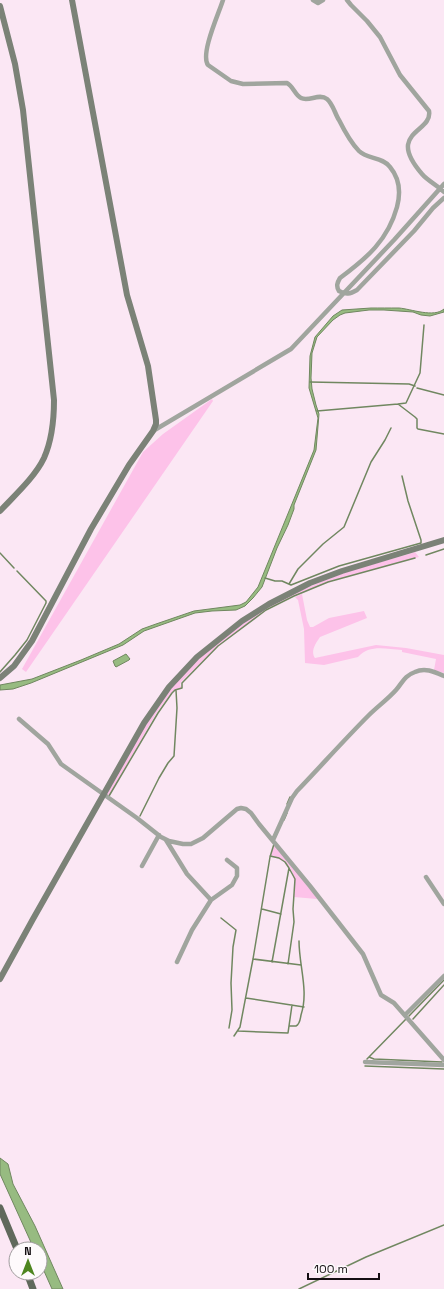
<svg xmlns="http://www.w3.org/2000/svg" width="444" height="1289" font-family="'Space Grotesk',sans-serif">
<rect width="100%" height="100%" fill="#fbe7f4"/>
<path fill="#fdc2e9" d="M212 399 213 401 26 672 22 669 143 452 163 434Z
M415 552 419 557 328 582 294 596 266 610 218 646 181 682 180 685 182 688 175 690 172 692 157 712 109 796 106 794C123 764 139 734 158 706 163 699 167 692 173 686 216 636 270 601 331 578 358 567 388 561 415 552Z
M302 594 307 620 310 627H313L329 618 364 611 367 618 320 637C316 643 310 651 315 658L376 645 406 648 444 655V673L434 670 436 659 402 652V650C386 649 369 644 358 657L324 665 305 663 304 629 298 600 295 597Z
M275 845 317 898V899L294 897C295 876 295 862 270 856L273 847Z"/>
<path fill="#97bb81" stroke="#708760" d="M371 308C380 308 389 308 399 308 411 309 434 318 444 309V312L430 316 421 315 413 312 384 310H369L345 313 340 315 333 320 317 337 312 353 311 378 312 389 316 405 319 414 316 450 294 505V509L288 525 277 548 262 587 253 598 245 606 236 610 212 611 195 613 144 631 123 645 31 683 13 689 0 690V685L32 679 81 660 119 644 142 629 156 624 194 611 240 605 246 602 258 587 314 450 318 418 309 388 310 356 315 337 333 316 342 310Z
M126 654 130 659 129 660 116 667 115 666 113 661Z
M0 1158 8 1164 13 1184 35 1226 63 1289H52L40 1262V1249H34L0 1174Z"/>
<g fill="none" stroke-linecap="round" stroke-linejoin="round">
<path stroke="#708760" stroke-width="1.5" d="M310 382 409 384 415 386
M417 388 444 395
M398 404 406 403 420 373 424 325
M317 411 398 404 415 417 417 419V428L418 429 444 434
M0 553 14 568
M426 555 444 549
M265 578 275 581H282L291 585 339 566 421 543V540L408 501 402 476
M289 584 298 569 323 544 344 527 371 462 385 440 391 428
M0 672 15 655 27 640 46 603V601L17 571
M109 796 158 713 172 693 175 690 182 688V683L218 646 266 610 294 596 328 582 415 558
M287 804 290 797
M140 816 159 778 168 763 174 756 177 708 176 690
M284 820 287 813
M270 856 279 858 285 862 289 868 295 879 293 909 294 922 288 964
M262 909 281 914
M221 918 236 930 233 947 231 983 232 1010 229 1028
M253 959 301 965
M272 962 289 868
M246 998 304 1007
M409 1016 444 980
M413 1019 444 985
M289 1026H296C300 1024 300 1020 301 1015 309 991 299 966 299 941
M238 1031 288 1033 292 1005
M234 1036 240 1027 253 959 270 857 274 844
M369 1057 374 1059 442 1062
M367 1059 406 1019
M365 1066 444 1069
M299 1289 366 1257 444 1225"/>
<path stroke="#a0a59e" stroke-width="4.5" d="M223 0C219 13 200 54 208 65L231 81 243 84 287 83C293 86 295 95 301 98 309 102 319 93 327 99 333 104 335 114 339 120 344 130 351 143 359 151 367 159 383 157 390 167 400 179 401 192 397 207 388 240 367 258 340 278 337 283 336 286 339 291 346 295 350 294 357 290L414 231 433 208 444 198
M313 0 318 3 323 0
M347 0 351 5 367 21 380 37 400 75 429 111C433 133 385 131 422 174 428 181 437 185 444 192
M153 431 291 349 394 240 444 184
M19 719 48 744 61 764 137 818 161 837 169 841 183 844H191L203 838 237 809 241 808 246 809 251 813 259 824 310 886 363 954 381 995 394 1003 444 1060
M166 840 187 874 211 900
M273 840 292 798 297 791C321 766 344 740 369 715 377 707 388 699 396 690 403 682 404 676 415 672 425 667 435 672 444 676
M142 866 159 835
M426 877 444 904
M177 962 192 930 211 900 232 885 237 876V868L227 860
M405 1015 444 976
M365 1062 444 1065"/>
<path stroke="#7b8277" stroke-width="6" d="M0 6 15 64 23 110 54 400C54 419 52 440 44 458 35 477 14 496 0 511
M0 678 14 666 32 641 91 529 129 465 153 431 156 424V420L148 366 127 295 72 0
M0 979 33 919 144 723 169 687 197 657 242 621 269 604 310 583 342 571 444 540"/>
<path stroke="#60695c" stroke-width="7" d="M0 1208 17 1249
M27 1273 33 1289"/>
</g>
<g transform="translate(28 1261)"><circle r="19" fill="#fefafc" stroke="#a09c9e"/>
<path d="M0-3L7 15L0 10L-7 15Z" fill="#4d851f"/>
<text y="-6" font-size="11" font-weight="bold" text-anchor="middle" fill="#140e12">N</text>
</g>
<path d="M308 1273v6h71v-6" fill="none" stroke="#140e12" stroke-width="2"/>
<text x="314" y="1273" font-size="12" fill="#140e12" stroke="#fefafc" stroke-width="3" paint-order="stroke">100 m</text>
</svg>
